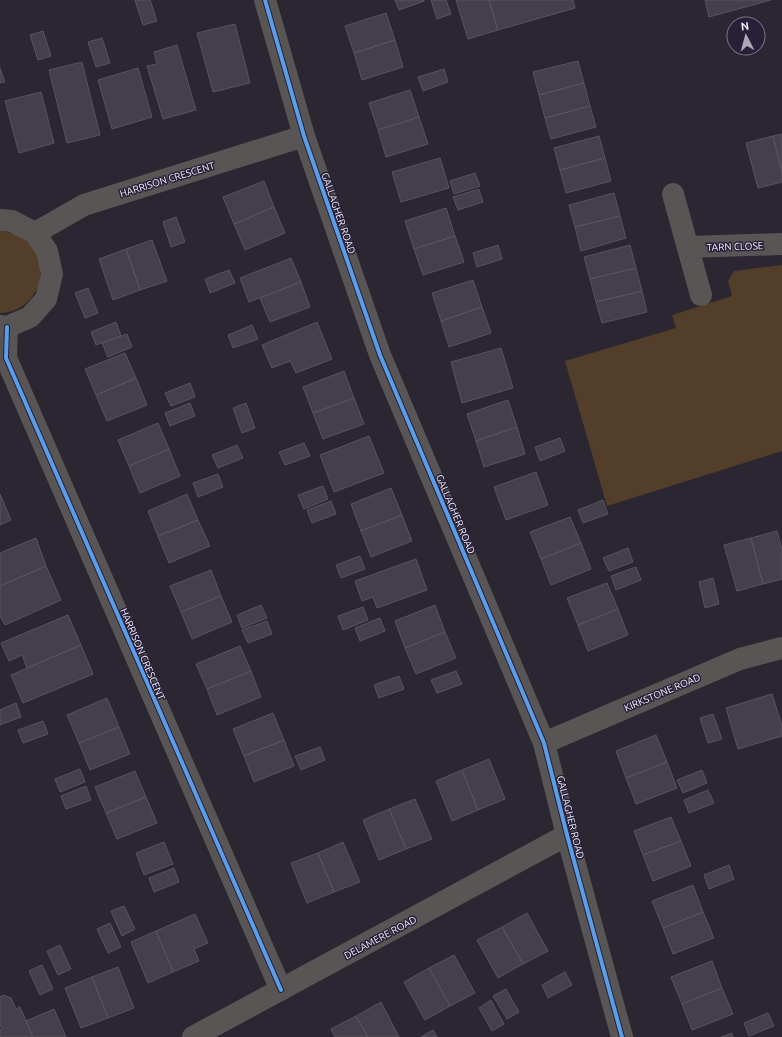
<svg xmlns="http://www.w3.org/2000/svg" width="782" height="1037" font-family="Ubuntu,sans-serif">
<rect width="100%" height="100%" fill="#2a2632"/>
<path fill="#533f29" d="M0 231C9 232 19 234 26 240 50 261 43 301 12 311 8 312 4 313 0 313Z
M782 265V451L607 506 565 361 676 328 672 315 732 296 728 281 734 271Z"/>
<path fill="#43404b" stroke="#58545f" d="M135 0H150L157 21 143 25Z
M395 0H424V1L399 10Z
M431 0H446L451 14 437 19Z
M456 0H489L498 30 468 39Z
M489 0H573L575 8 498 30Z
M705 0H771L709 17Z
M386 13 395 40 354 53 345 26Z
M235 24 250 83 213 92 197 33Z
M43 31 51 56 38 60 30 35Z
M102 38 110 63 96 67 88 42Z
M395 40 403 67 362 80 354 53Z
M177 45 196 110 163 119 147 66 157 64 154 52Z
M578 61 584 83 539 95 533 72Z
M82 62 100 135 67 143 49 70Z
M0 68 5 82 0 83Z
M138 68 152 117 112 129 98 80Z
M444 69 448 82 423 91 418 77Z
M584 83 590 106 545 118 539 95Z
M410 90 419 117 378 130 369 103Z
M41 92 54 143 19 153 5 101Z
M590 106 596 127 551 139 545 118Z
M419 117 428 144 386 157 378 130Z
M782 134V172L773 136Z
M599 136 605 158 560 170 554 148Z
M773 136 782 172V182L758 188 746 143Z
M440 158 449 188 401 202 392 172Z
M605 158 611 181 566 193 560 170Z
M475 173 480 186 454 194 450 181Z
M264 181 274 207 234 224 223 197Z
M479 189 483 202 458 210 453 197Z
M614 193 620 216 575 227 569 205Z
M274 207 285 233 245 250 234 224Z
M446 208 455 236 414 249 405 221Z
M620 216 626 238 581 251 575 227Z
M176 217 185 242 171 247 163 222Z
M455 236 464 262 423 275 414 249Z
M152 240 167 281 140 290 126 249Z
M498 245 502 259 477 267 473 253Z
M630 245 636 268 590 279 584 257Z
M126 249 140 290 113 300 99 259Z
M291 258 301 282 249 302 240 278Z
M636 268 642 291 596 302 590 279Z
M229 270 235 283 210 293 205 279Z
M473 280 482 307 441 321 432 293Z
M301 282 310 307 270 322 260 298Z
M88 288 98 313 85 318 75 293Z
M642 291 647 312 602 323 596 302Z
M482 307 491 333 449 347 441 321Z
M116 322 121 336 96 345 91 332Z
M317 322 332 359 296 373 290 361 272 368 262 345Z
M252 325 258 339 233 348 228 335Z
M127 334 132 347 108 357 102 343Z
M501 348 513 388 462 403 451 362Z
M125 353 136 378 96 395 85 369Z
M344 371 354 398 313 413 303 387Z
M136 378 147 405 107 421 96 395Z
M190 383 195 397 171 406 165 393Z
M354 398 364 424 323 439 313 413Z
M508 400 517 427 476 441 467 414Z
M190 403 195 416 170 426 165 413Z
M246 403 255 428 242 433 233 408Z
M158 423 169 449 129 466 118 440Z
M517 427 525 454 484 467 476 441Z
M369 436 384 473 334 492 320 455Z
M560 438 565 451 540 461 535 447Z
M304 443 310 456 285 465 279 452Z
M237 445 243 458 218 468 212 455Z
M169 449 180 476 140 493 129 466Z
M536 472 548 505 506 520 494 487Z
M218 474 223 487 198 497 193 483Z
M323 486 328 499 304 509 298 495Z
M391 488 402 515 361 531 351 504Z
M0 494 11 520 0 525Z
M187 494 198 520 158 536 148 511Z
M603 500 608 514 583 523 578 510Z
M331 501 336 514 312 523 307 510Z
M402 515 412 541 371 557 361 531Z
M570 517 581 543 541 559 530 532Z
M198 520 210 546 169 563 158 536Z
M777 531 782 550V579L763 584 751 538Z
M36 538 46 566 0 586V553Z
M751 538 763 584 737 591 724 545Z
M581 543 591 569 551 585 541 559Z
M628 548 633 562 609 571 603 558Z
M360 556 365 569 341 578 336 565Z
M416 559 427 590 377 608 373 597 362 601 355 581Z
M46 566 61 600 5 625 0 616V586Z
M636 567 641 580 616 590 611 576Z
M211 570 221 596 181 612 170 586Z
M713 578 719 604 705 608 699 582Z
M607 583 618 609 578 625 567 598Z
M221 596 232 622 192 639 181 612Z
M261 605 267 618 242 628 237 615Z
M435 605 445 632 405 648 395 621Z
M363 607 368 620 343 630 338 616Z
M618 609 628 635 588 651 578 625Z
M68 615 81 645 27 668 22 655 9 661 1 643Z
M380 618 385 631 360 641 355 628Z
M267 621 272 634 248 643 242 630Z
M445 632 456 658 416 674 405 648Z
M81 645 93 674 23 703 11 675Z
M240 646 251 671 207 689 196 664Z
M251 671 261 697 217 715 207 689Z
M456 671 462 684 437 693 431 680Z
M399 676 404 689 379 698 374 685Z
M772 694 782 726V736L738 749 726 708Z
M107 698 119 727 79 743 67 715Z
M16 703 21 717 0 725V710Z
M273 713 284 740 244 756 233 729Z
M713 714 722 739 708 743 700 718Z
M43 721 48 734 23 743 18 730Z
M119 727 130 754 90 770 79 743Z
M656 735 667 762 626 778 616 751Z
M284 740 294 766 254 782 244 756Z
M320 747 325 760 301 770 295 756Z
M489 759 505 799 478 810 462 770Z
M667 762 677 788 636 804 626 778Z
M80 769 85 782 60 792 55 779Z
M462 770 478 810 452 821 436 781Z
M702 770 707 783 683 793 677 780Z
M135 771 146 797 106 813 95 787Z
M86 786 91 800 66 809 61 796Z
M708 790 714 803 689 813 684 800Z
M146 797 157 823 117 839 106 813Z
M415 799 432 839 406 849 389 809Z
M389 809 406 849 379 860 363 820Z
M671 817 681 841 643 855 634 831Z
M681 841 691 866 653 881 643 855Z
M164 842 173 864 144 875 136 853Z
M343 842 360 882 334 892 318 853Z
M318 853 334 892 307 903 291 863Z
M729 865 734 879 709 889 704 875Z
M174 868 179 882 154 892 149 878Z
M693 885 703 912 663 928 652 901Z
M124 906 135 929 122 936 111 911Z
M703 912 714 938 673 954 663 928Z
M527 913 548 951 523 964 502 927Z
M195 914 208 943 194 949 199 961 173 972 156 931Z
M110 923 121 947 108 953 97 929Z
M502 927 523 964 498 978 477 940Z
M156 931 173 972 148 983 131 942Z
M60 945 71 969 58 975 47 951Z
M454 955 475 993 450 1006 429 968Z
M712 961 722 988 682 1004 671 977Z
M42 965 53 989 40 995 29 971Z
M118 967 134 1008 108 1018 92 977Z
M429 968 450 1006 425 1020 404 982Z
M565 972 572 985 548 998 542 985Z
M92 977 108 1018 81 1028 65 988Z
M722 988 733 1014 692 1030 682 1004Z
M506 989 519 1012 507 1019 493 996Z
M3 995 11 998 16 1009 20 1007 33 1037H0V1030L2 1029 0 1025V997Z
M491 1000 504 1024 492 1031 479 1008Z
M381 1002 399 1037H368L356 1016Z
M54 1009 66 1037H33L26 1021Z
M768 1013 774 1026 749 1036 744 1023Z
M356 1016 368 1037H335L331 1029Z
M433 1030 437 1037H421Z
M732 1033 733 1037H721Z"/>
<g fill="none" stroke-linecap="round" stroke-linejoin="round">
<path stroke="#595554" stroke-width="22" d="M265 0 304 136 380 355 544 743 567 835 622 1037
M673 194 701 295
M0 220 12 221 35 233 47 251 52 274 46 299 30 317 7 327 0 326
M35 233 84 205 304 136
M688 247 782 244
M7 327 6 358 281 990
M544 743 740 659 782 648
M193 1037 567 835"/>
<g stroke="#282038" stroke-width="6">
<path id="cycleway" d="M265 0 304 136 380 355 544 743 567 835 622 1037
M7 327 6 358 281 990"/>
</g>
<use href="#cycleway" stroke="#5a9eea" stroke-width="4"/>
</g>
<g text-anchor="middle" stroke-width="3" stroke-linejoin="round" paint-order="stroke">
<g font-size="10" fill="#f4f0fd" stroke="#282038">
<text transform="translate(167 179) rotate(-17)" y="4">HARRISON CRESCENT</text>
<text transform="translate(339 213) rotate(71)" y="4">GALLAGHER ROAD</text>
<text transform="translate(735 246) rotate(-2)" y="4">TARN CLOSE</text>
<text transform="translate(456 514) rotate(67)" y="4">GALLAGHER ROAD</text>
<text transform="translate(143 654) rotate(67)" y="4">HARRISON CRESCENT</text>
<text transform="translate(662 692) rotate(-23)" y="4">KIRKSTONE ROAD</text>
<text transform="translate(571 817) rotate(76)" y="4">GALLAGHER ROAD</text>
<text transform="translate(380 937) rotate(-28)" y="4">DELAMERE ROAD</text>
</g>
</g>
<g transform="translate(746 36) rotate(354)"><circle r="19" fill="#282038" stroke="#7a7387"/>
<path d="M0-3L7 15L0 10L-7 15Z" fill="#ada9b6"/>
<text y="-6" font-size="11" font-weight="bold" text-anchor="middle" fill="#f4f0fd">N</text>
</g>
</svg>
